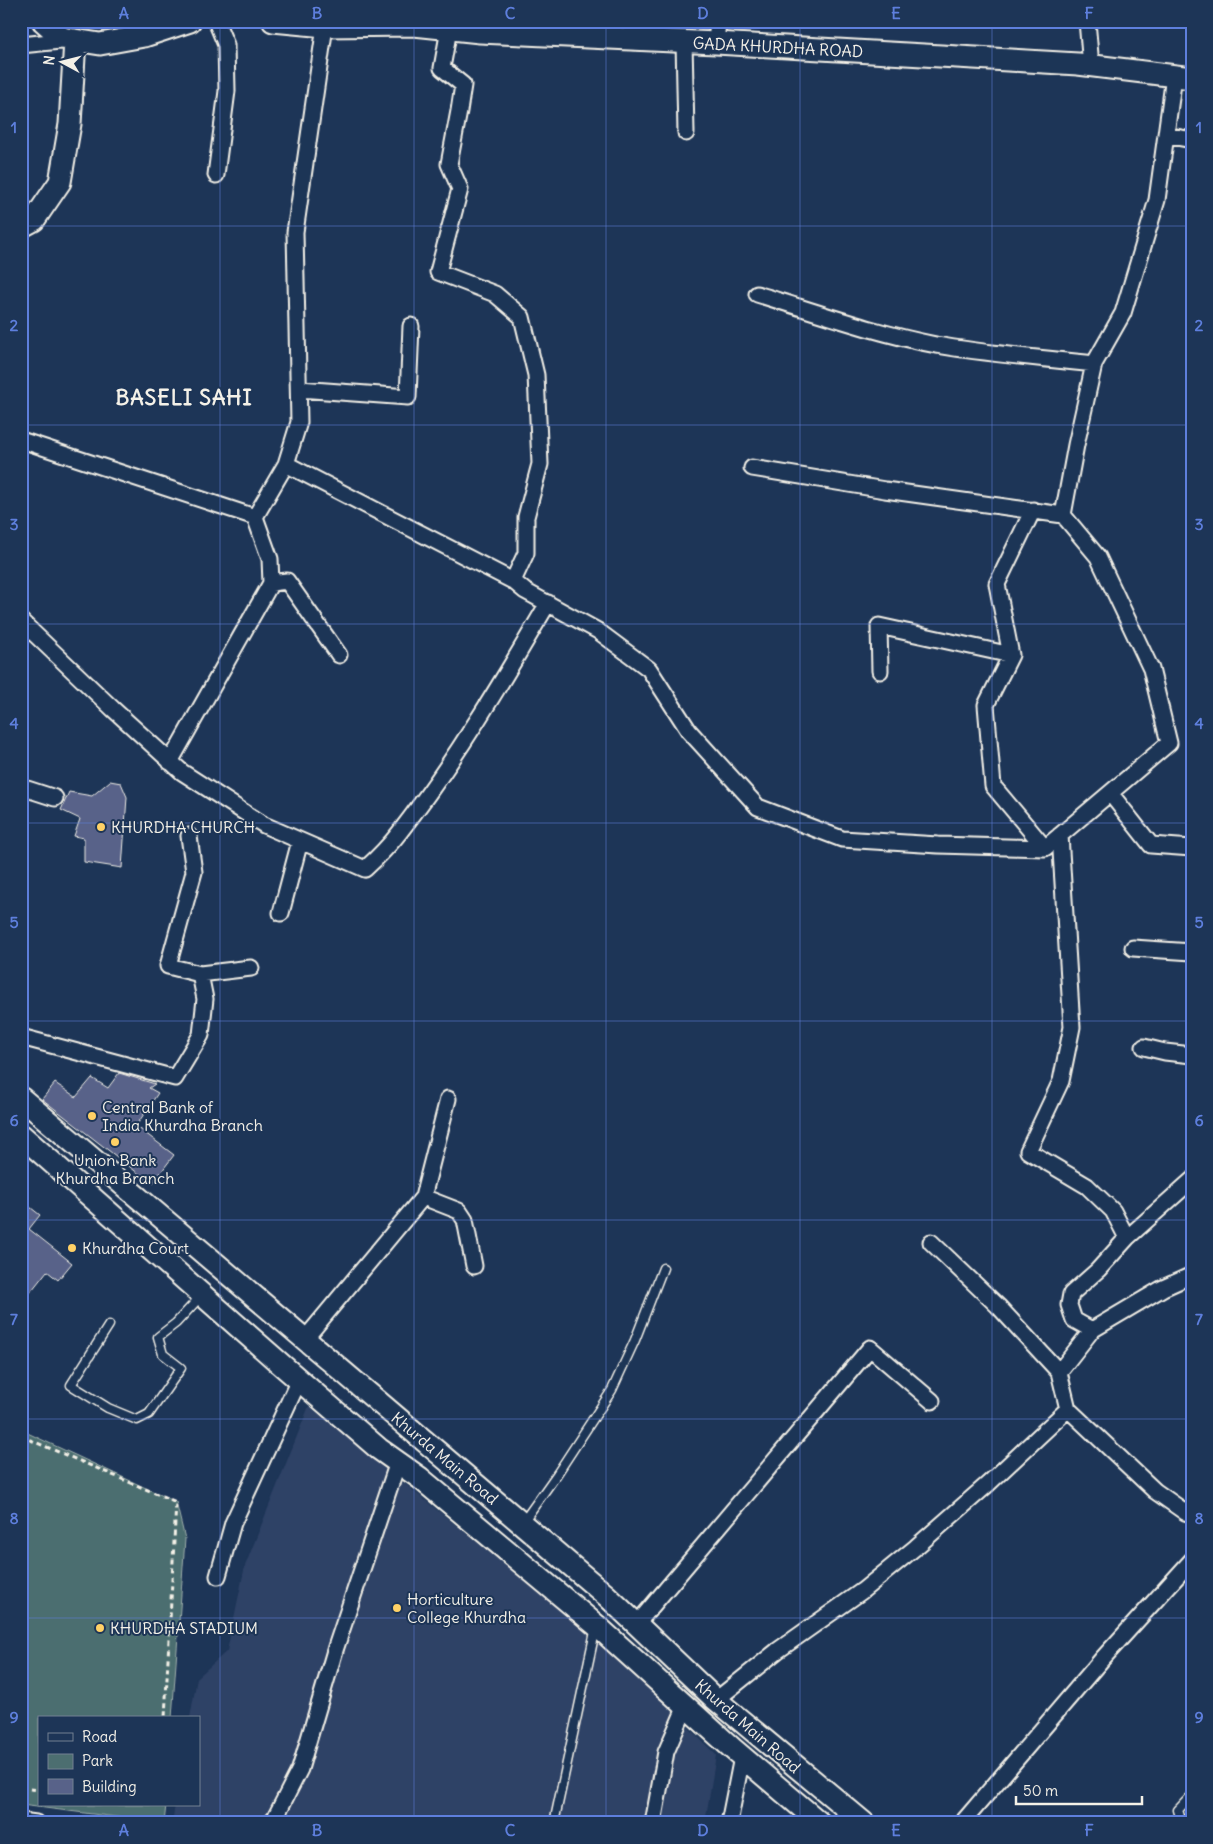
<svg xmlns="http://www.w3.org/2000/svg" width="1213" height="1844" font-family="Delius,sans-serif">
<rect width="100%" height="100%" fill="#1d3557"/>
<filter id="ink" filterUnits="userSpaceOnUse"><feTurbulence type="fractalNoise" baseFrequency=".02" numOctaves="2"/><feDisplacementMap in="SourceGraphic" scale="10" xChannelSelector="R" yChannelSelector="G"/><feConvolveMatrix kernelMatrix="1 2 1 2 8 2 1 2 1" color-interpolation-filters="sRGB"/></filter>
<g filter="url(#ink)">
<path fill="#2f4266" d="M309 1406 617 1656 716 1755 705 1823H172L175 1805H199V1718H190L197 1678 227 1651 245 1566Z"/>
<path fill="#4c6e70" stroke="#a0b0ac" d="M21 1430 176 1502 185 1539 172 1718H39V1805H166L164 1823 21 1805Z"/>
<path fill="#586289" stroke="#f4f1e8" d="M110 781 121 783 127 797 122 868 84 862V838L74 836 80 819 61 810 69 792 92 796Z
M119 1073 155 1084 149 1088 158 1093 136 1126 174 1155 152 1184 42 1099 55 1083 76 1097 92 1078 108 1088Z
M21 1200 40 1215 29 1229 72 1263 58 1280 47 1271 21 1304Z"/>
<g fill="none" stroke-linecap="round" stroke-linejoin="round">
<g stroke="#f4f1e8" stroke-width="11">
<path id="service" d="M109 1325 71 1385 108 1408 137 1420 149 1414 181 1368 163 1354 158 1337 176 1323 201 1296
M523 1522 557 1474 612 1390 635 1340 663 1268
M554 1823 596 1627
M1182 1823 1178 1810 1192 1795"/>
</g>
<g stroke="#f4f1e8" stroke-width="19">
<path id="minor" d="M216 21 226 45 227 91 216 175
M1087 21 1091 66
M449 29 442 68 463 85 459 111 449 164 460 189 438 272 495 294 522 317 536 375 540 464 526 517V553L513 581
M684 42 686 133
M716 43 718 21
M21 45 70 40
M1174 76 1157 200 1123 313 1094 364 1076 445 1063 515 1098 557 1151 669 1169 743 1110 793 1151 845 1192 848
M1166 135 1192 140
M757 294C816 312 875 333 936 345 988 354 1041 358 1094 364
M299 389 408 397 411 326
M21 440 255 517 286 464 299 422 295 232 325 26
M286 464 513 581 525 591 598 631 649 669 689 731 758 807 842 839 938 845 1045 848 1110 793
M752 468 885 490 1063 515
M1033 510 997 584 1011 655 986 705 993 786 1045 848
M255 517 270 559 271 583
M21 621 113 709 182 772 264 825 365 869C377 858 389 846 399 833 455 761 502 682 548 603
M880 671 879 626 1011 655
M170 762 271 583 287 581 339 655
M21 787 55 798
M1060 835 1072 1027 1061 1081 1028 1151 1087 1186 1113 1211 1127 1238
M189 836 194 872 168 966 200 974
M281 913 300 841
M1133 948 1192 952
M21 1037 175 1078 201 1035 205 999 200 974 251 968
M1144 1047 1165 1052 1192 1055
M423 1197 459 1211 465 1220 474 1266
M931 1242 998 1306 1059 1372
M1092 1330 1074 1320 1069 1305 1071 1294 1098 1270 1127 1238 1192 1180
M305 1339 423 1197 448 1099
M1068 1409 1155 1491 1185 1512 1192 1514
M218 1576 233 1523 299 1380
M636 1625 870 1348 932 1401
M716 1700 777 1651 862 1591 916 1547 988 1484 1068 1409 1059 1372 1092 1330 1163 1288 1192 1275
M21 1821 36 1823
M271 1823 275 1818 300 1769 336 1647 398 1462
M653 1823 666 1752 686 1706
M729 1823 742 1757
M962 1823 1103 1658 1192 1560"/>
</g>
<g stroke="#f4f1e8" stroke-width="25">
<path id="secondary" d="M43 21 62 38 100 44 144 36 190 21
M273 21 325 26 414 25 480 32 716 43 1078 64 1192 78
M21 227 34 220 60 182 70 124 75 40
M21 1098 607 1596 715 1699 864 1823
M21 1135 283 1366 379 1449 420 1478 596 1625 733 1749 820 1823"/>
</g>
<path stroke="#f4f1e8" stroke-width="3" stroke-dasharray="5 4" stroke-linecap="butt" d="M21 1436 176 1502 165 1718
M21 1788 39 1790"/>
<use href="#service" stroke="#1d3557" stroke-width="8"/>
<use href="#minor" stroke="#1d3557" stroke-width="15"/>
<use href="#secondary" stroke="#1d3557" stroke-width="21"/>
</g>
</g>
<path fill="none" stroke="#5e7fdd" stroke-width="1" stroke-opacity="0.55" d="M220 21V1823M414 21V1823M606 21V1823M800 21V1823M992 21V1823M21 226H1192M21 425H1192M21 624H1192M21 823H1192M21 1021H1192M21 1220H1192M21 1419H1192M21 1618H1192"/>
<g fill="#ffd166" stroke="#1d3557" stroke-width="2">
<circle cx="101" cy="827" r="5"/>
<circle cx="92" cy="1116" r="5"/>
<circle cx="115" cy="1142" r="5"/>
<circle cx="72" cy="1248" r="5"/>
<circle cx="397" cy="1608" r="5"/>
<circle cx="100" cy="1628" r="5"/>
</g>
<g text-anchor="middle" stroke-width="4" stroke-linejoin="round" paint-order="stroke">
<g font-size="16" fill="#f4f1e8" stroke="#1d3557">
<text transform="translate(778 47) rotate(3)" y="6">GADA KHURDHA ROAD</text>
<text transform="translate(445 1458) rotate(40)" y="6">Khurda Main Road</text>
<text transform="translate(748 1726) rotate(41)" y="6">Khurda Main Road</text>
</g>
<g font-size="16" fill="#f4f1e8" stroke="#1d3557" text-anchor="start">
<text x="111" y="833">KHURDHA CHURCH</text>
<text x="102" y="1113">Central Bank of<tspan x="102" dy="18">India Khurdha Branch</tspan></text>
<text x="115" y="1166" text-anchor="middle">Union Bank<tspan x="115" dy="18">Khurdha Branch</tspan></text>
<text x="82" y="1254">Khurdha Court</text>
<text x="407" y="1605">Horticulture<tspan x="407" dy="18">College Khurdha</tspan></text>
<text x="110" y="1634">KHURDHA STADIUM</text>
</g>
<g font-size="21" font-weight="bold" letter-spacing="1" fill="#f4f1e8" stroke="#1d3557">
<text x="184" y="405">BASELI SAHI</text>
</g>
</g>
<rect width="1213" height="1844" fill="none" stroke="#1d3557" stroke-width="55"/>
<rect x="38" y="1716" width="162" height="90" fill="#1d3557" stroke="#738091"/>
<rect x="48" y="1733" width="25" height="8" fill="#1d3557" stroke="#738091"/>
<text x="82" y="1742" font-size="15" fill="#f4f1e8">Road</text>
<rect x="48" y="1754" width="25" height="15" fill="#4c6e70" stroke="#738091"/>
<text x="82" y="1766" font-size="15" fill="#f4f1e8">Park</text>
<rect x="48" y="1779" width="25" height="15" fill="#586289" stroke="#738091"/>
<text x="82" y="1792" font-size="15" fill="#f4f1e8">Building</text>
<g transform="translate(62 62) rotate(277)" stroke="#1d3557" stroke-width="4" paint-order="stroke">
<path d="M0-4L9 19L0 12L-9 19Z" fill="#f4f1e8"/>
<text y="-8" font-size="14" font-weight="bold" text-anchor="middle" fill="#f4f1e8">N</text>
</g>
<path d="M1016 1796v8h126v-8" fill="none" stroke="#f4f1e8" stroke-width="2.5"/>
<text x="1023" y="1796" font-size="15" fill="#f4f1e8" stroke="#1d3557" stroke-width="4" paint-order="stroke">50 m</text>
<rect x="28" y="28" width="1158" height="1788" fill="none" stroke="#5e7fdd" stroke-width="2"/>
<g font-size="16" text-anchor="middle" font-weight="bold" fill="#5e7fdd">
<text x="124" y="19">A</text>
<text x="317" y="19">B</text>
<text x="510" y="19">C</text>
<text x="703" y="19">D</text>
<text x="896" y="19">E</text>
<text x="1089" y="19">F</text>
<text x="14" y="133">1</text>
<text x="1199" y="133">1</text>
<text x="14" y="331">2</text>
<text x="1199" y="331">2</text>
<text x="14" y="530">3</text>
<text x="1199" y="530">3</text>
<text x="14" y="729">4</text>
<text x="1199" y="729">4</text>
<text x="14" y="928">5</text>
<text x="1199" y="928">5</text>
<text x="14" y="1126">6</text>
<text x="1199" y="1126">6</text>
<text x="14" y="1325">7</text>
<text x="1199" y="1325">7</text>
<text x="14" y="1524">8</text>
<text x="1199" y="1524">8</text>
<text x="14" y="1723">9</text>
<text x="1199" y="1723">9</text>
<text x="124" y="1836">A</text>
<text x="317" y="1836">B</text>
<text x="510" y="1836">C</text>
<text x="703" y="1836">D</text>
<text x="896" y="1836">E</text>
<text x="1089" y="1836">F</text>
</g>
</svg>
